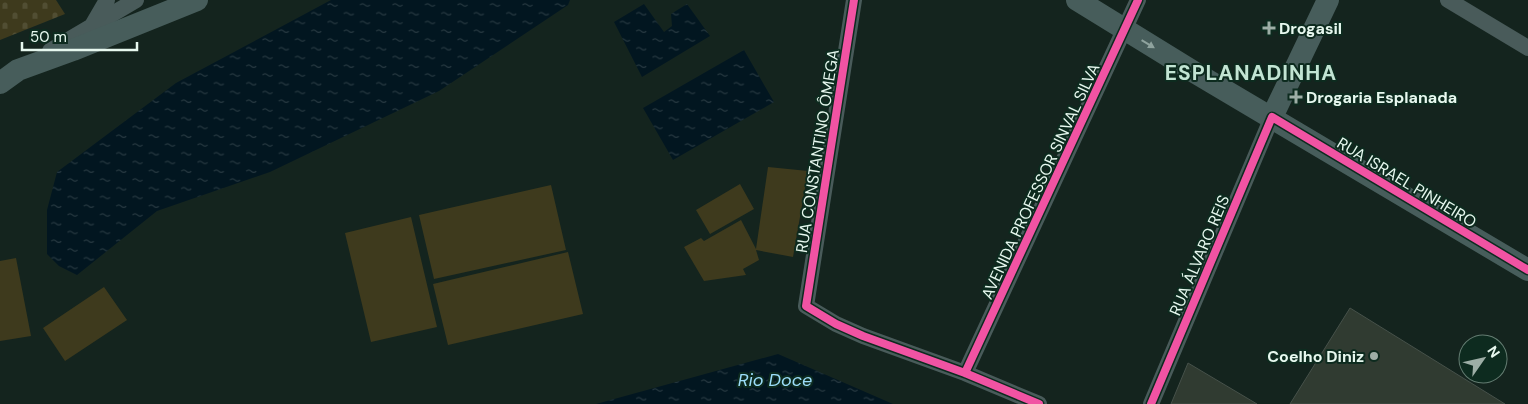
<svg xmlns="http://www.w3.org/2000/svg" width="1528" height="404" font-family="'DM Sans',sans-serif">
<defs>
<pattern id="cemetery-stones" width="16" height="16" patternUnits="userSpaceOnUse" patternTransform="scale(1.25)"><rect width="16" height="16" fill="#3e3a1d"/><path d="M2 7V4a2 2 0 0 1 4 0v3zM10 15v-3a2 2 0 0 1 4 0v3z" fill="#514e33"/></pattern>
<pattern id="water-ripples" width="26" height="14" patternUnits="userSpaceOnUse" patternTransform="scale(1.25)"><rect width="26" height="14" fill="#021620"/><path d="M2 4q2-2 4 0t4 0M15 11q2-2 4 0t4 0" fill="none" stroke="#273941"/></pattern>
</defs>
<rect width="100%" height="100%" fill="#14241e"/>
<path fill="url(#cemetery-stones)" d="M0 0H56L65 14 0 40Z"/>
<path fill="#3e3a1d" d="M768 167 808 171 793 257 756 250 759 260 743 269 746 275 704 281 684 247 701 238 704 241 741 220 756 249Z
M740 184 754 209 710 234 696 210Z
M551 185 566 250 434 279 419 215Z
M411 217 437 327 371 342 345 233Z
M568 252 583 314 448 345 433 284Z
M16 258 31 336 0 341V261Z
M104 287 127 320 65 361 43 328Z"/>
<path fill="url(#water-ripples)" d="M331 0H570L568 5 439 91 270 172 157 211 77 275 59 266 47 254V210L57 172 176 83Z
M644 4 664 32 672 26 671 14 687 4 710 36 642 77 614 22Z
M744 50 774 102 673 160 643 108Z
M778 354 893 404H596Z"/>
<path fill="#303b31" stroke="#46514a" d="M1350 308 1505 404H1290Z
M1188 363 1257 404H1171Z"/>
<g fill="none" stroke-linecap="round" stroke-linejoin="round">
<path stroke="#495b5a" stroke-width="16" d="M854 0 806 306 836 324 863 336 965 373 1039 404
M1448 0 1528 48
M93 24 107 0
M50 51 136 0
M965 373 1138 0
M1151 404 1272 117"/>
<path stroke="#475d5b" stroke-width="22" d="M1077 0 1194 72 1528 270
M0 83 18 70 73 50 197 0
M1272 117 1328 0"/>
<g stroke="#0d2b1f" stroke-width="11">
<path id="cycleway" d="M854 0 806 306 836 324 863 336 965 373 1039 404
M965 373 1138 0
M1151 404 1272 117 1528 270"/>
</g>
<use href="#cycleway" stroke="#f153a3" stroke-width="8"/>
</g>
<defs><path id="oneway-solid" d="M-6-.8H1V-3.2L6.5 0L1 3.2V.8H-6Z" transform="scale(1.25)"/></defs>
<use fill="#8fa39e" href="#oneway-solid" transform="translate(1148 44) rotate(31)"/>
<g fill="#9daea6" stroke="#0d2b1f" stroke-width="2">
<path d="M1266.5 20.5h5v5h5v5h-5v5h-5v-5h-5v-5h5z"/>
<path d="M1293.5 89.5h5v5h5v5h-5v5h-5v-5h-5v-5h5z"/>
<circle cx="1374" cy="356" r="5"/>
</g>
<g text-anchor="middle" stroke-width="4" stroke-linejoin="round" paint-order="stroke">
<g font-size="16" font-weight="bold" fill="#e7f8ef" stroke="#0d2b1f" text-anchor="start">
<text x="1279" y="34">Drogasil</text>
<text x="1306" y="103">Drogaria Esplanada</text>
<text x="1364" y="362" text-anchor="end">Coelho Diniz</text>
</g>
<g font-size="16" fill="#e7f8ef" stroke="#0d2b1f">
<text transform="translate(817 151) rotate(-81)" y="6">RUA CONSTANTINO ÔMEGA</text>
<text transform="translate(1040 181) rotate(-65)" y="6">AVENIDA PROFESSOR SINVAL SILVA</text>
<text transform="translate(1407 182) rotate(31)" y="6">RUA ISRAEL PINHEIRO</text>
<text transform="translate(1199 255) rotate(-67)" y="6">RUA ÁLVARO REIS</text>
</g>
<g font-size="18" font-style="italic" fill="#9cddfa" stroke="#0d2b1f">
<text x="775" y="386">Rio Doce</text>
</g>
<g font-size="21" font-weight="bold" letter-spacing="1" fill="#c2e4d3" stroke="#0d2b1f">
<text x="1251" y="80">ESPLANADINHA</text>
</g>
</g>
<g transform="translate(1483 359) rotate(56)"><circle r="24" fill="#0d2b1f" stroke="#647d72"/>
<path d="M0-4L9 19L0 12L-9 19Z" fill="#9daea6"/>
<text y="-8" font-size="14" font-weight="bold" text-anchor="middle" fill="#e7f8ef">N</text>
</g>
<path d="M22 42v8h115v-8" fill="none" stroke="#e7f8ef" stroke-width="2.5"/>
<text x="30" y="42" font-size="15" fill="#e7f8ef" stroke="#0d2b1f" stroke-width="4" paint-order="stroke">50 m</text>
</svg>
